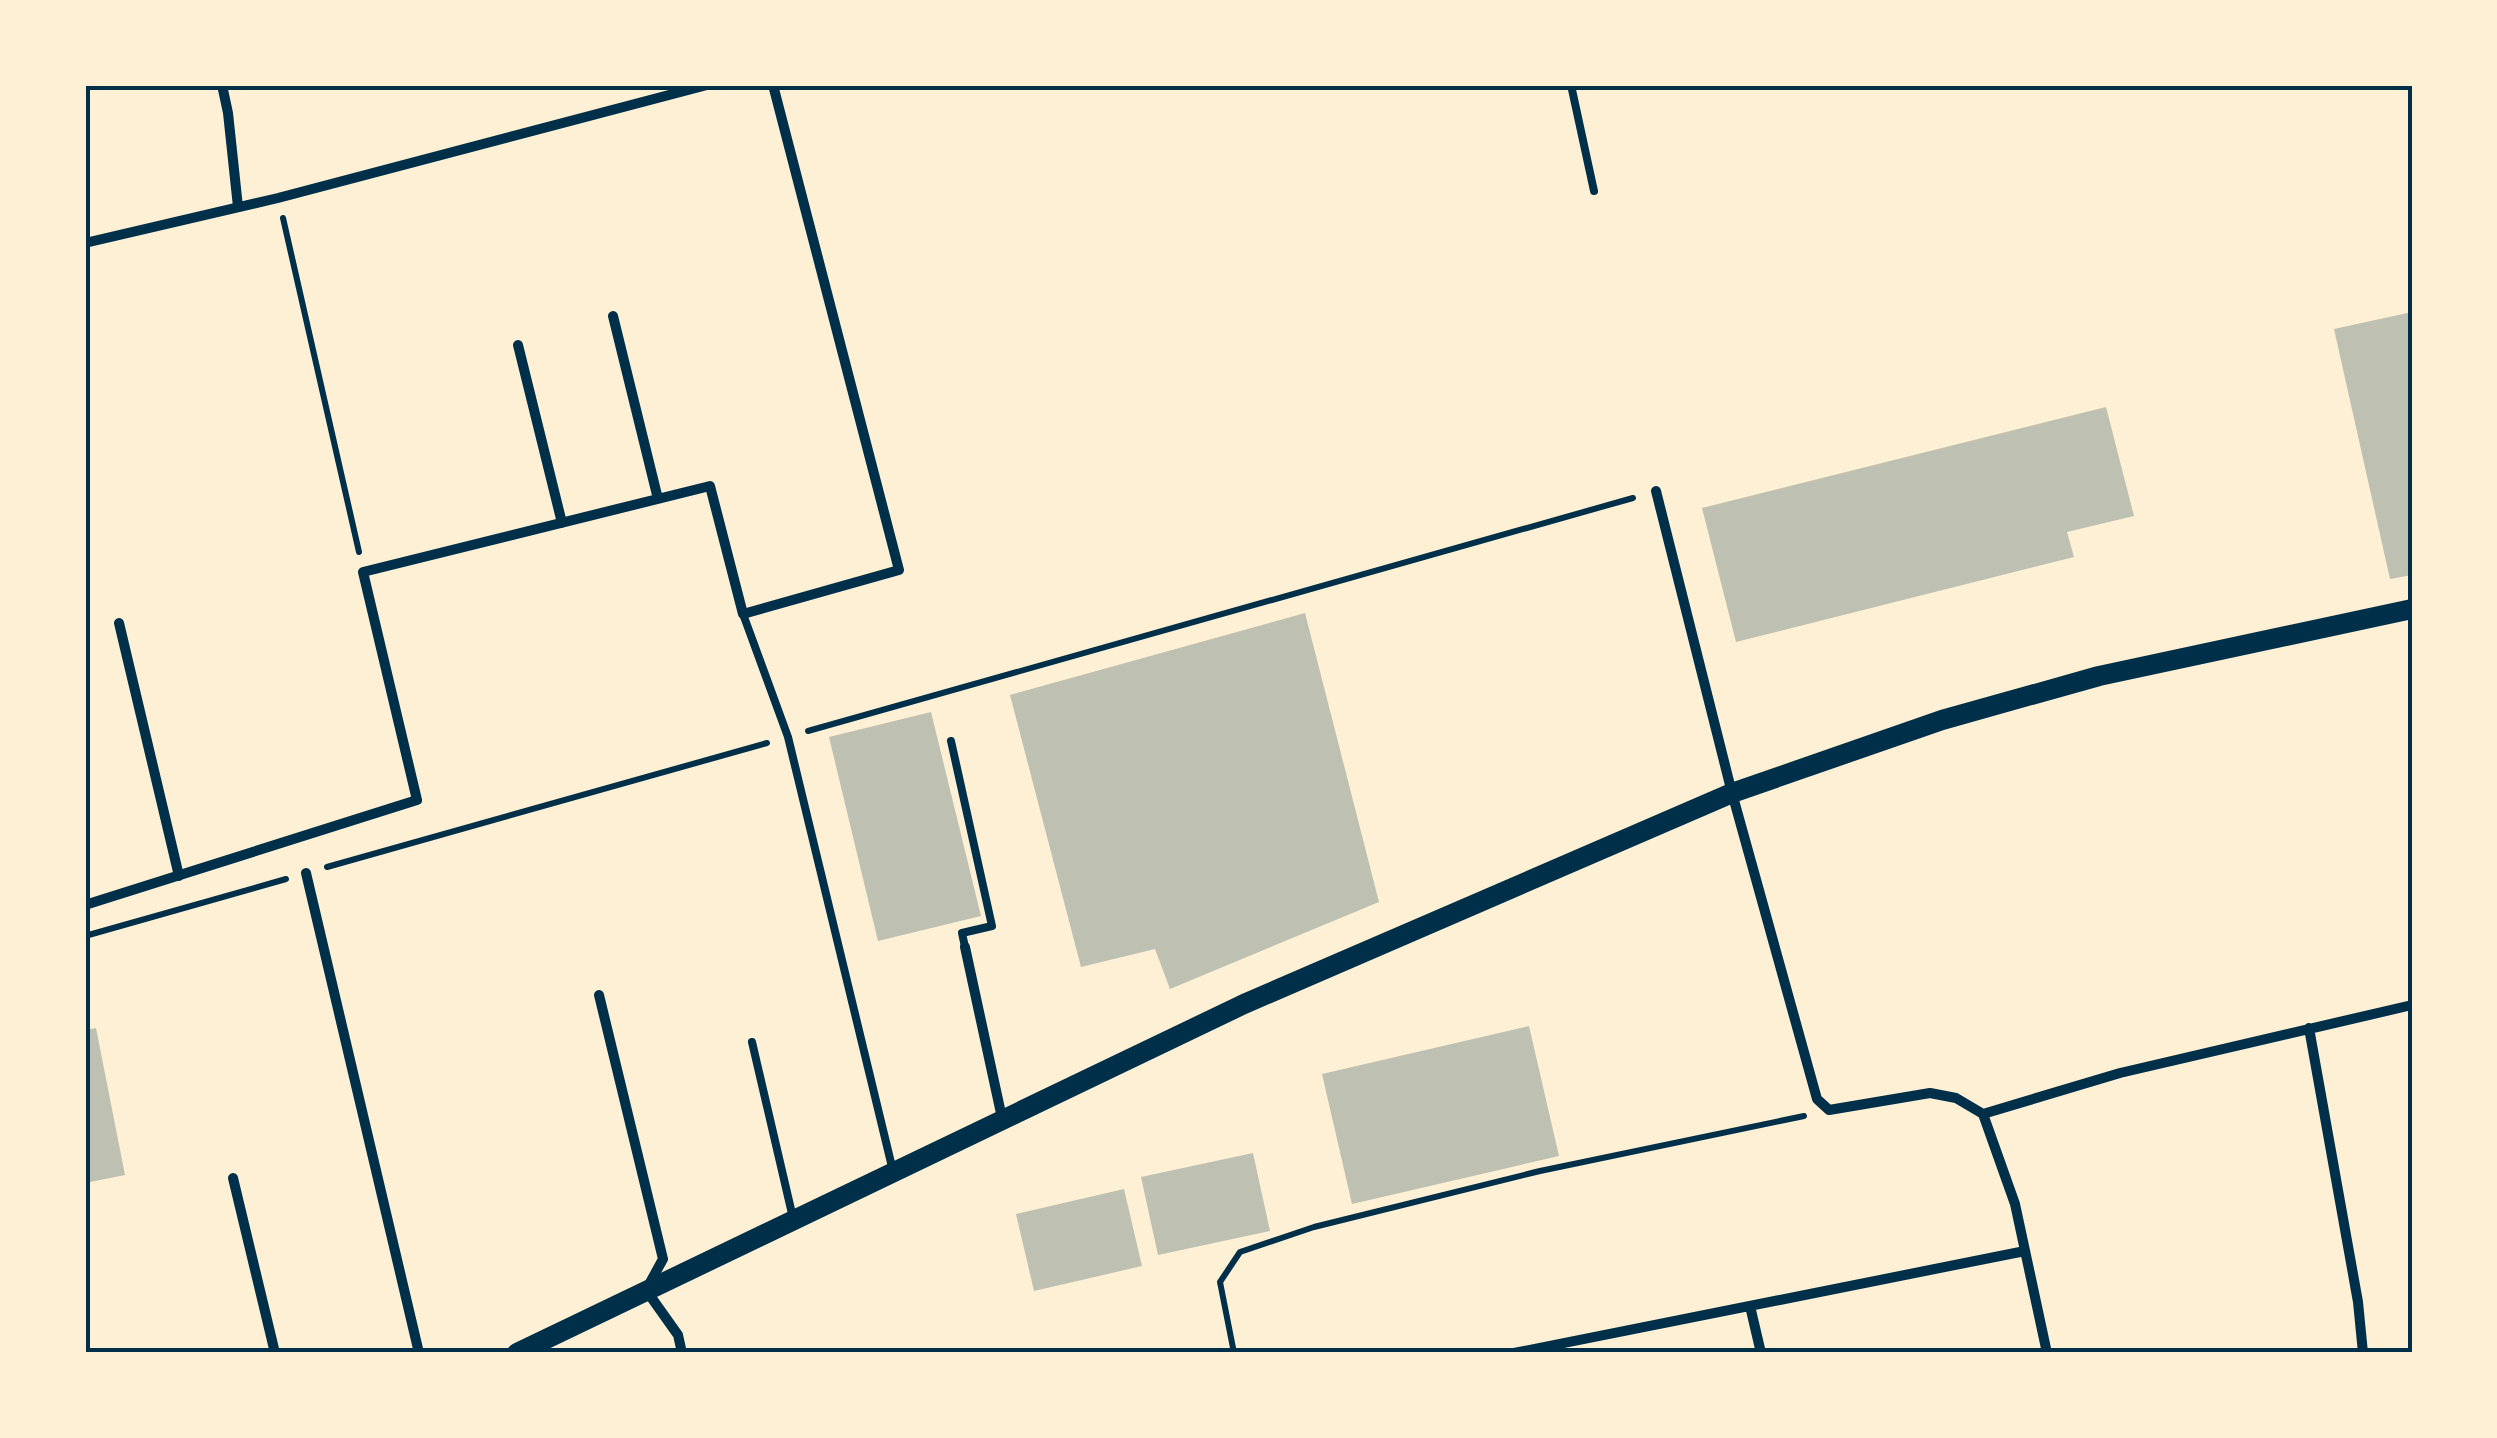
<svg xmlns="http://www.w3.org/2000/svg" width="2497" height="1438" font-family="'IBM Plex Sans',sans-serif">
<rect width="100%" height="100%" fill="#fdf0d5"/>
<path fill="#bec0b2" d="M2412 312V575L2390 579 2334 329Z
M2106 407 2134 516 2067 532 2074 557 1736 642 1702 508Z
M1305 613 1379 902 1170 989 1155 949 1081 967 1010 695Z
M931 712 981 916 878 941 829 737Z
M1529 1026 1559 1156 1352 1204 1322 1074Z
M96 1028 125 1175 85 1183V1030Z
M1253 1153 1270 1231 1158 1255 1141 1177Z
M1124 1189 1142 1266 1034 1291 1016 1214Z"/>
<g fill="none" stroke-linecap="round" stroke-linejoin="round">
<path stroke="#003049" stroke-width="6" d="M283 218 359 552
M808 731 1633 498
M327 867 767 743
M85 936 286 879
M1234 1353 1220 1282 1240 1252 1314 1227 1540 1171 1804 1116"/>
<path stroke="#003049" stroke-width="8" d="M1571 85 1594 191
M743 614 788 737 893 1171
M951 741 992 926 962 933 965 947
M752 1042 793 1218"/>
<path stroke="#003049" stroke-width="10" d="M222 85 228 113 238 207
M85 243 278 198 707 85
M613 316 658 499
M518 345 562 523
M1656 491 1732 793 1817 1099 1829 1110 1930 1093 1956 1098 1983 1114 2015 1204 2047 1353
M119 623 179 876
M306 873 419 1353
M85 905 417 800 363 572 710 486 743 614 899 570 773 85
M965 947 1002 1118
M599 995 663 1259 646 1290 678 1335 682 1353
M2309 1028 2358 1302 2363 1353
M1983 1114 2120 1073 2412 1005
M233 1178 275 1353
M1750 1306 1761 1353
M1514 1353 2025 1251"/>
<path stroke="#003049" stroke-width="20" d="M517 1353 1244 1004 1732 793 1942 720 2099 676 2412 609"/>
</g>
<rect width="2497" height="1438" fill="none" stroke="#fdf0d5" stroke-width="175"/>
<rect x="88" y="88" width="2322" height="1262" fill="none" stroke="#003049" stroke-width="4"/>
</svg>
